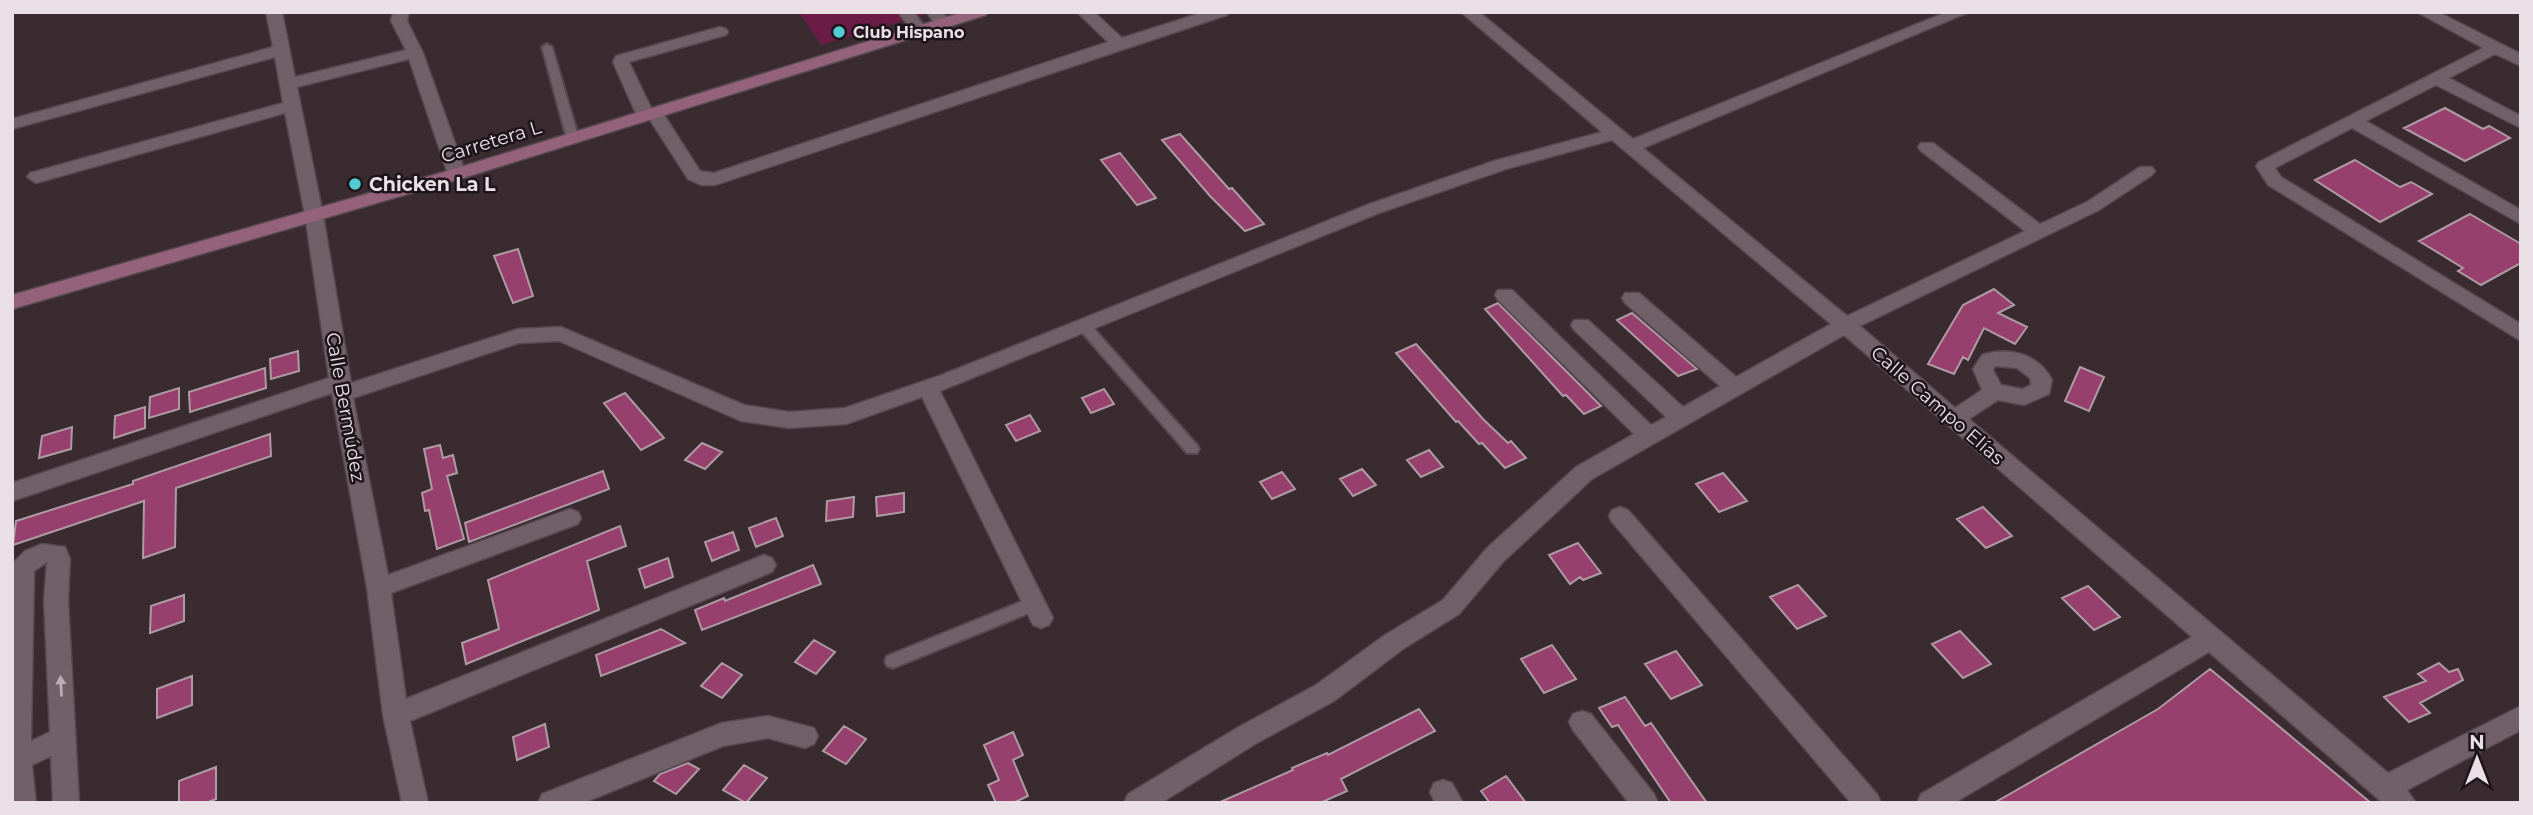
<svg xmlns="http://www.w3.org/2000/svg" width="2533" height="815" font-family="Montserrat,sans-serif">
<rect width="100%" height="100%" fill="#3a2b31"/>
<path fill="#6a1c47" d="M799 12H934L821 45Z"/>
<path fill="#98406d" stroke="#ae9aa3" stroke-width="2" d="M2445 108 2483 129 2489 126 2510 138 2465 161 2404 128Z
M1180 134 1229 189 1232 188 1264 224 1245 231 1210 196 1162 140Z
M1120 153 1156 198 1137 205 1101 160Z
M2355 160 2400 187 2411 182 2432 194 2380 222 2315 180Z
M2470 214 2521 244V263L2481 285 2458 271 2463 268 2419 241Z
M518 249 533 296 513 303 494 256Z
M1994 289 2014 305 1998 313 2027 327 2015 344 1984 328 1968 360 1963 357 1954 374 1928 364 1963 305Z
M1498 303 1601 406 1584 414 1566 395 1563 396 1485 309Z
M1632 313 1697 369 1678 376 1617 320Z
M1416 344 1483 419 1508 443 1511 441 1526 458 1505 468 1482 443 1479 444 1458 421 1456 422 1396 353Z
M298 351 299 371 271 379 270 359Z
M2080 367 2104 377 2089 411 2065 401Z
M265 368 266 388 190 412 189 392Z
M179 388V409L149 418 150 397Z
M1104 389 1114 404 1091 413 1082 398Z
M625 393 664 438 641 450 604 403Z
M145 407V428L114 438 115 416Z
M1030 415 1040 431 1016 441 1006 425Z
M72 427 71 449 39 458 42 436Z
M270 434 271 456 176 488 175 547 143 558 144 501 13 545 16 521 133 484V481Z
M702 443 722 452 705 469 685 460Z
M440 445 443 458 453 455 457 473 447 476 464 539 437 549 429 510 425 511 422 493 432 489 424 449Z
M1429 450 1443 467 1421 477 1407 460Z
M1362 469 1376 485 1353 496 1340 479Z
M603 471 609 489 469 542 465 523Z
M1282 472 1295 489 1272 499 1260 482Z
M1723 473 1747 501 1719 512 1696 484Z
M904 493V512L877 516 876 497Z
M854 497 853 517 826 521 827 501Z
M1983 507 2012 536 1986 548 1957 519Z
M776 518 783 536 756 547 749 528Z
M620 526 626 546 587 561 599 610 466 664 462 643 499 629 488 580Z
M733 532 739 550 712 561 705 542Z
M1578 543 1601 573 1583 580 1580 577 1570 584 1549 555Z
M668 558 673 577 645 588 639 569Z
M813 565 821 584 702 630 695 610 724 598 725 601Z
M1798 585 1826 616 1797 629 1770 597Z
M2088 586 2120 617 2094 630 2062 598Z
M184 595V621L150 633 151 606Z
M661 629 685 643 601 676 596 655Z
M1960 631 1991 664 1963 678 1932 644Z
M814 640 835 652 816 674 795 662Z
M1552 645 1576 679 1544 693 1521 659Z
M1676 651 1702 685 1671 699 1645 664Z
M722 663 742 675 722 698 701 686Z
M2439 663 2449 672 2458 669 2463 680 2420 703 2430 713 2409 722 2384 697 2426 681 2418 674Z
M2210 669 2371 803H1994L2158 709Z
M192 676V705L157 718V689Z
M1625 697 1645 726 1651 723 1707 803H1671L1618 725 1612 727 1599 708Z
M1419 709 1435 731 1341 779 1347 791 1320 803H1218L1293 770 1292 768 1327 753 1328 755Z
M545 724 549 747 517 760 513 737Z
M844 726 866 739 846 764 823 751Z
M1013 732 1023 755 1013 760 1028 796 1013 803H996L988 785 999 780 984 745Z
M688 763 699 769 676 794 654 781 660 774Z
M744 765 767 778 746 803 723 790Z
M216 767V799L206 803H179V781Z
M1506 776 1526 803H1490L1481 791Z"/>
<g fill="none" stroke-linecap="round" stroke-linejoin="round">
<g stroke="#55484e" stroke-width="4">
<path id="lane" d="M547 44 552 47 579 139 577 142 573 143 567 139 542 47Z
M1084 321 1089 323 1197 445 1199 449 1197 453H1187L1079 329 1077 326Z
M1033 597 1039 599 1041 604 1039 609 893 668 887 666 885 661 887 656Z"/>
</g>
<g stroke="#55484e" stroke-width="3">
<path id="street" d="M266 12H282L295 77 406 50 391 21 393 12H409L407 21 423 53 466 174 457 180 448 174 409 59 297 87 323 215 351 383 518 329 561 327 744 405 789 412 845 408 939 376 1367 205 1494 161 1602 132 1461 12H1479L1633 139 1947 12H1969L1643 148 1847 316 2025 231 1921 151 1918 147 1921 143H1933L2040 224 2087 202 2140 167H2152L2155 171 2152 175 2099 210 1860 326 1955 408 1982 390 1973 369 1982 355C2009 346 2039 354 2052 380L2049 394 2024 405 1998 400 1969 419 2388 773 2521 706V730L2407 790 2416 803H2383L2209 652 1954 803H1917L1921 794 2192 637 1844 335 1592 479 1503 562 1459 614 1403 649 1334 701 1255 744 1161 803H1124L1128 794 1237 728 1316 685 1385 635 1443 600 1487 548 1576 467 1634 434 1498 300 1495 295 1498 290H1512L1651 425 1666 417 1574 330 1571 325 1574 320H1588L1683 407 1720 386 1625 303 1622 298 1625 293H1639L1736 377 1831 324 1612 140 1506 169 1379 213 940 391 1053 618 1049 625 1041 628 1033 625 922 397 846 424 789 428 741 421 559 341 519 343 353 398 388 575 570 509 578 512 581 518 578 524 391 593 406 699 756 558 764 555 772 558 776 565 772 572 410 721 428 803H402L383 715 367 588 332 393 12 501V483L329 378 305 215 285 113 36 183 27 177 30 173 283 103 275 57 12 129V119L273 47ZM1995 366 2017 368 2030 378 2031 385 2022 389 2001 385 1993 370Z
M898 12H914L928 31 926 34H914Z
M927 12H943L950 24 948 27H936Z
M1077 12H1094L1122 38 1204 12H1229L1227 15 715 185H701L688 179 650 120H640L637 116 613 62 616 56 720 27 726 29 728 32 726 35 629 62 652 110H661L700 171 714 173 1108 42Z
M2417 12H2438L2521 54V66L2495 54 2449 78 2521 116V128L2436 85 2366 121 2521 210V224L2352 128 2275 168 2281 177 2521 324V341L2268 185 2256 166 2259 162 2483 48Z
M1620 507 1628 510 1877 794 1881 803H1851L1612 522 1609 516 1612 510Z
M42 544 65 547 70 559 68 600 79 803H53L51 756 32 765 36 803H12V564L25 551ZM47 562 44 600 50 732 31 741 34 571Z
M1582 711 1591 714 1654 794 1658 803H1629L1573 730 1569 722 1573 714Z
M768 716 814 728 818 736 814 744 805 748 768 738 723 746 583 803H538L542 794 722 723Z
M1443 780 1452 783 1463 803H1435L1430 792 1434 783Z"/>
</g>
<g stroke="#55484e" stroke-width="3">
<path id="secondary" d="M963 12H988L986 15 463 178 12 309V295L451 170Z"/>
</g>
<use href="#lane" fill="#726068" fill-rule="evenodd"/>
<use href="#street" fill="#726068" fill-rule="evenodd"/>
<use href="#secondary" fill="#94627b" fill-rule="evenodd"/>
</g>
<defs><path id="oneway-solid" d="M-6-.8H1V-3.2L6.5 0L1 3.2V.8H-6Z" transform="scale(1.75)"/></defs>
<use fill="#baacb2" href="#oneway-solid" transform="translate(61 686) rotate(-93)"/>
<g fill="#51ccd3" stroke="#1d1519" stroke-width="2.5">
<circle cx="839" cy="32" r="7"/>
<circle cx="355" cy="184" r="7"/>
</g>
<g text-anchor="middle" stroke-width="5" stroke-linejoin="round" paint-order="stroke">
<g font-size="16" font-weight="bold" fill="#eadfe4" stroke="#1d1519" text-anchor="start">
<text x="853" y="38">Club Hispano</text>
</g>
<g font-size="19" fill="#eadfe4" stroke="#1d1519">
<text transform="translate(491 141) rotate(-17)" y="7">Carretera L</text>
<text transform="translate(1938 405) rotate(41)" y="7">Calle Campo Elías</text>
<text transform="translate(346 407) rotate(80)" y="7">Calle Bermúdez</text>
</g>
<g font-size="19" font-weight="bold" fill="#eadfe4" stroke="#1d1519" text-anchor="start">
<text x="369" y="191">Chicken La L</text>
</g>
</g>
<rect width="2533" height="815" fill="none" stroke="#eadfe4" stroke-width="28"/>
<g transform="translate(2477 759)" stroke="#1d1519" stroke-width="5" paint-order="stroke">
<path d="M0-5L12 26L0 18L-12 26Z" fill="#eadfe4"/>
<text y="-10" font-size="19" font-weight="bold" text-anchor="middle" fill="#eadfe4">N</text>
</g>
</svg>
